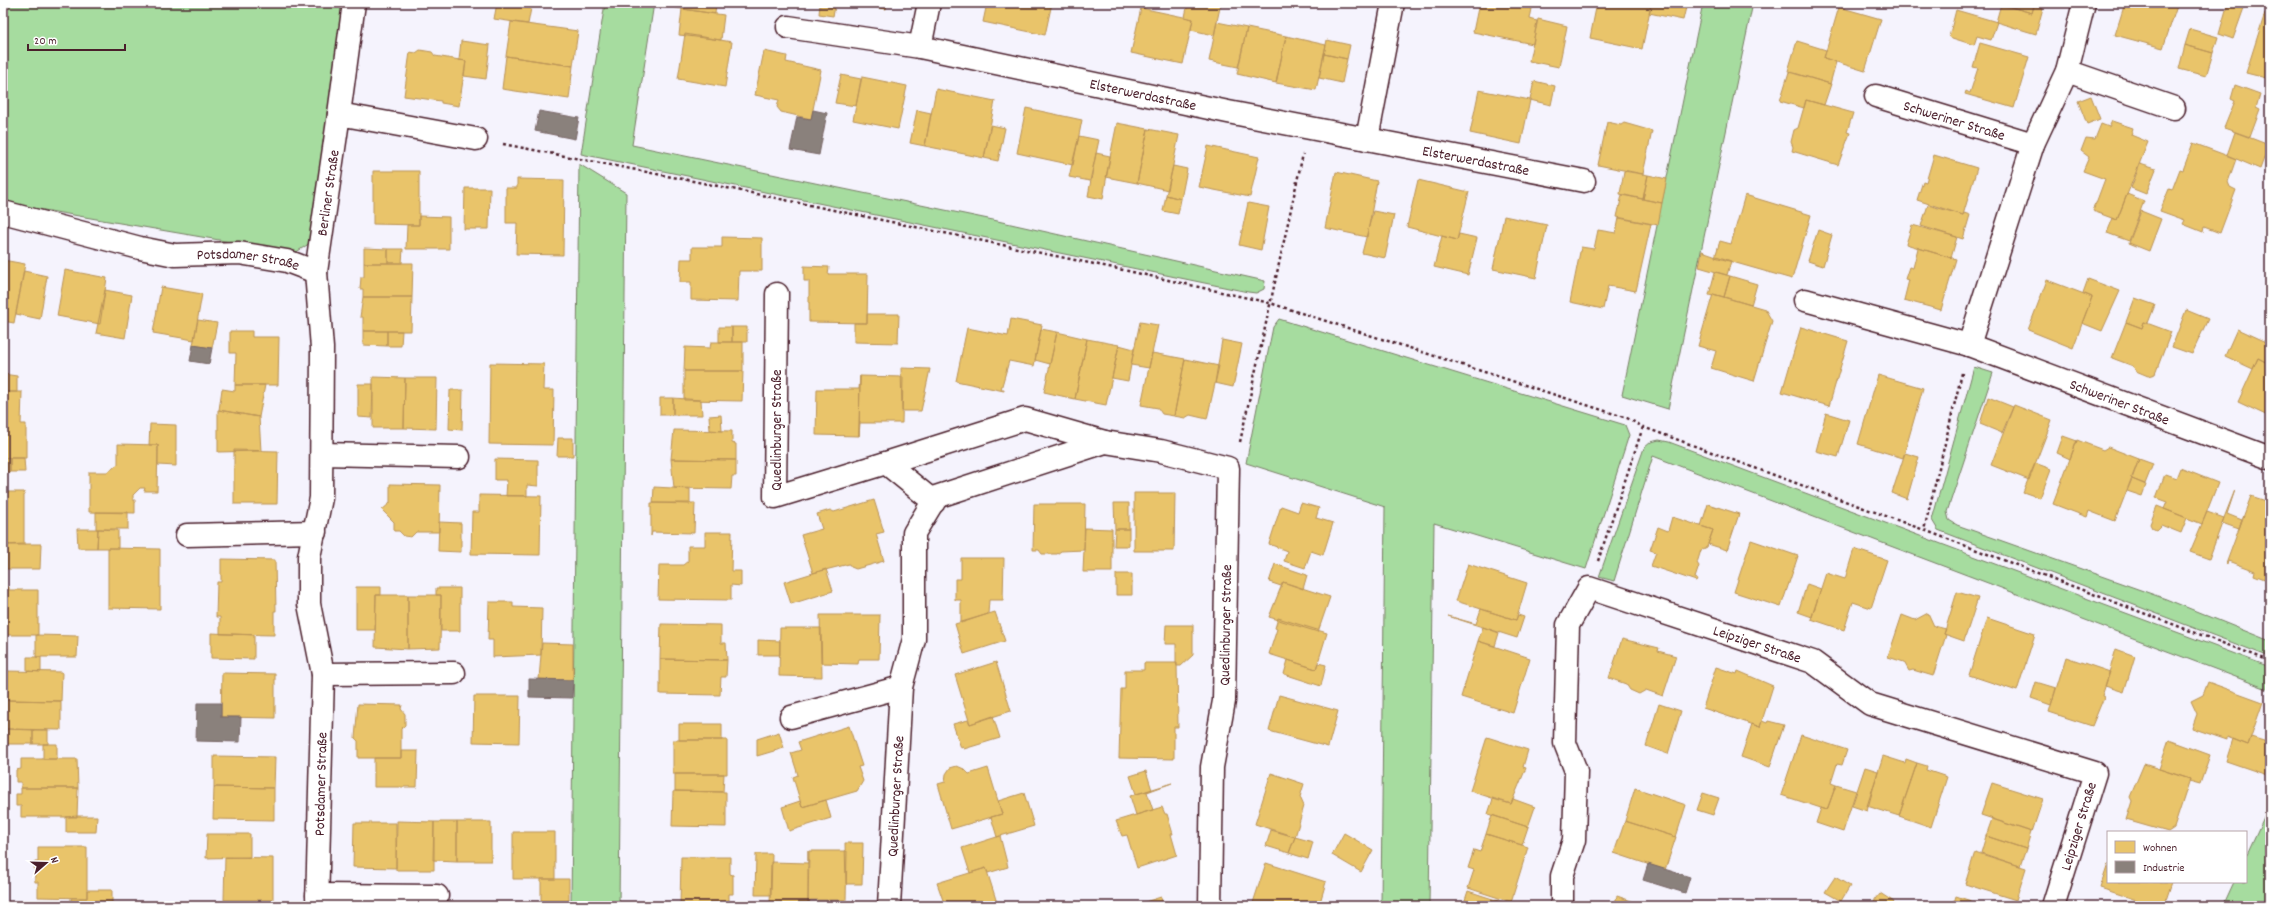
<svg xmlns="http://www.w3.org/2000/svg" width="2273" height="909" font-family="Dekko,sans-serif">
<rect width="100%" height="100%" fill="#f5f3fd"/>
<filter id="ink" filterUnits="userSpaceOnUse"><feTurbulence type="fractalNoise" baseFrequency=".025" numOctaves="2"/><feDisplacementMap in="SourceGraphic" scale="8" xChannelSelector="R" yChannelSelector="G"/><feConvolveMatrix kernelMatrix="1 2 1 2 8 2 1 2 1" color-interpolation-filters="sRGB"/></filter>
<g filter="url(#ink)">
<path fill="#a6dc9f" stroke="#787e65" d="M3 3H346L310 243 295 253 3 203Z
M605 3H654L632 145 993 220 1265 281 1264 289 1256 293 1248 292 581 154Z
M1703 3H1753L1668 409 1622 395Z
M579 164 626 193 619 906H571Z
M1279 319 1625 425 1629 435 1586 569 1434 523 1429 906H1381L1385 507 1246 463 1273 327Z
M1974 367 1993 373 1947 512 1949 520 1957 525 2166 599 2270 641V657L1938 530 1932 520Z
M1659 440 1669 442 2270 667V690L1653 456 1614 581 1599 577 1644 448 1651 442Z
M2270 804V906H2223L2234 882H2246V856Z"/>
<path fill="#e9c46a" stroke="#b99257" d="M497 3H532L528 24 494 19Z
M672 3H716L715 14 671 7Z
M847 3H887L886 9Z
M987 3H1052L1045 35 983 22Z
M1188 3H1221L1214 35 1191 30 1193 19 1185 17Z
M1479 3H1533L1530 19 1537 21 1533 44 1473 32Z
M1597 3H1643L1651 5 1642 49 1590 38Z
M1643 3H1687L1683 20 1649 13 1651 5Z
M1996 3H2035L2032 13Z
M2125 3H2178L2163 48 2115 35Z
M2228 3 2245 5 2233 39 2219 34Z
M820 4 835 7 833 16 819 14Z
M2001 4 2032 13 2034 5 2043 8 2036 34 1996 22Z
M1839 7 1881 19 1865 71 1824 58Z
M1141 8 1193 19 1183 64 1131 53Z
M2270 8V79L2246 73 2265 13 2268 14Z
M682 9 724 15 721 40 679 35Z
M1956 10 1997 22 1991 40 1977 36 1974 45 1949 37Z
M1538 19 1567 26 1559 67 1529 61Z
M511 22 578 31 573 66 506 56Z
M1217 22 1247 28 1238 67 1209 61Z
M1247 28 1286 36 1276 83 1237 74Z
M2190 29 2218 37 2213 53 2185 45Z
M685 34 732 42 725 87 678 79Z
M1286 36 1326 45 1316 90 1276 83Z
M1327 40 1350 45 1347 59 1324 54Z
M461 41 490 45 486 79 464 76 466 61 459 60Z
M1797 41 1826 50 1824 58 1836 62 1830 84 1788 71Z
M1980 43 2029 57 2014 108 1965 94 1966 91 1970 93 1978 68 1973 67Z
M2185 45 2213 53 2206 76 2179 69Z
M420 50 432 52 435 56 466 61 459 106 441 103V101L404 96 410 52 416 53Z
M764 51 787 56 786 62 821 70 811 119 781 112 777 107 779 100 755 95Z
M1324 54 1347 59 1342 83 1319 78Z
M506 56 573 66 569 99 502 89Z
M1789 72 1831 84 1824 105 1806 100 1804 108 1780 101Z
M841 75 861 79 856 106 835 103Z
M862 77 907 86 898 129 853 120Z
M1534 81 1555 86 1551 105 1530 100Z
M2235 85 2260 94 2256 108 2260 110 2250 137 2224 128 2235 101 2231 99Z
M936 89 995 101 984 158 925 146Z
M1479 90 1530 100 1521 144 1470 133Z
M2091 96 2100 119 2087 124 2078 101Z
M1806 100 1853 113 1847 132 1850 133 1838 165 1792 151 1793 147 1791 142 1794 130 1798 128Z
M1026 108 1082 120 1073 165 1017 153Z
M917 110 931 113 925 146 910 143Z
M2112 121 2133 128 2131 135 2148 142 2117 220 2093 211 2105 179 2083 171 2089 157 2081 151 2086 138 2095 139 2101 124 2109 127Z
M1607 122 1621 125 1624 123 1652 131 1643 174 1598 165Z
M1117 123 1148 129 1137 183 1106 177Z
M991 125 1005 128 998 161 984 158Z
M1148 129 1179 135 1168 190 1137 183Z
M2235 132 2269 145 2260 169 2227 155Z
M1079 136 1099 140 1090 181 1069 177Z
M2193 143 2236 159 2228 182 2230 187 2236 190 2220 233 2204 227 2203 232 2183 224 2185 220 2160 211 2169 189 2172 190 2180 169 2183 170Z
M1208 146 1259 157 1250 197 1199 187Z
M1096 153 1110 156 1103 199 1088 196Z
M1934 155 1977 168 1963 215 1917 200 1923 181 1926 182Z
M2140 164 2156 169 2146 194 2131 188Z
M1173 166 1187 169 1181 199 1166 195Z
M373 171H419V225L373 224Z
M1624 171 1648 175 1643 199 1620 194Z
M1336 172 1377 181 1367 237 1325 228Z
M1648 175 1667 179 1662 203 1643 199Z
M517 179 564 180 563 255 516 254 517 223H506V188H517Z
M1418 180 1469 192 1457 240 1407 227Z
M465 188H490L489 229H464Z
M2127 194 2144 201 2129 241 2107 233 2113 218 2117 220Z
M1166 195 1181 199 1178 214 1163 211Z
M1622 195 1662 203 1658 225 1617 217Z
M1745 195 1811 215 1792 279 1715 257 1720 241 1731 244Z
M1248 203 1269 207 1261 250 1239 245Z
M1928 205 1963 215 1964 213 1970 215 1963 239 1921 226Z
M1373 211 1394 215 1385 258 1362 253Z
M2141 211 2161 219 2149 251 2129 243Z
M419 216 449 217V249H406L407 225H419Z
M1504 216 1547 225 1536 278 1493 269Z
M1619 218 1651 224 1636 291 1608 286 1603 309 1570 302 1581 247 1594 249 1598 230 1616 233Z
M1912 225 1957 237 1951 258 1906 244Z
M1818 230 1832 235 1823 266 1808 261Z
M1459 234 1477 238 1468 275 1434 267 1442 236 1457 240Z
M722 237 762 238V271H739L738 301 691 300V282H680L681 259H692V247H722Z
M364 248 388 249V263H364Z
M1918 248 1956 259 1941 310 1904 300 1909 280 1905 279 1909 267 1913 268Z
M388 249H403L402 263H388Z
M1702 251 1731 261 1727 275 1699 267Z
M3 260 25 264 14 323 3 321Z
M364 263H413L412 297H363V289H360L361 277H364Z
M804 266 829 267 828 274H868L867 323 809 322V281H804Z
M65 270 107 278 100 324 57 316Z
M24 271 47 276 40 319 16 314Z
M1715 272 1730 276 1724 297 1713 294V296L1709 295Z
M1730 276 1757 284 1751 305 1724 297Z
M2088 279 2120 291 2102 331 2082 323 2092 297 2083 293Z
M2047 280 2092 297 2073 348 2028 330Z
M161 287 202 294 194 340 153 333Z
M105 290 132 295 125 338 96 333Z
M1713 294 1765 309 1772 321 1754 381 1711 368 1716 351 1698 346Z
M363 297H412L411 331H363V317H360Z
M2135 298 2155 305 2148 323 2144 322 2142 328 2126 322Z
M2186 310 2208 319 2192 354 2172 347Z
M867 314H899L898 343 854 342V323H867Z
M1011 319 1042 325 1034 366 1009 361 1001 389H1004V391L956 381 967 328 1008 336Z
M198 320 217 323 212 348 193 345Z
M1140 322 1158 325 1149 368 1131 365Z
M2126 322 2142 328 2144 322 2171 332 2155 374 2148 376 2136 371 2133 366 2112 358Z
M719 327H732V342H719Z
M732 327H747V342H732Z
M1801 327 1848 341 1829 406 1782 392Z
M1041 329 1057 332 1050 364 1035 360Z
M2237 329 2270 344 2269 364 2258 358 2253 369 2225 356Z
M230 331H252V337H279L278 385H235L236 353H230Z
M363 331H387V346L363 345Z
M387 331H402L401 346H387Z
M1057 332 1087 339 1075 399 1044 392Z
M1087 339 1119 345 1106 405 1075 399Z
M1222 340 1242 344 1233 387 1215 383Z
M711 342H743V371H684L685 347 710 348Z
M1119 345 1134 349 1128 381 1112 378Z
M1152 353 1185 359 1174 416 1162 414 1158 408 1141 405Z
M2258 358 2270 364V417L2238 402Z
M1185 359 1219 366 1207 419 1190 415 1185 418 1174 416Z
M490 363 544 364 543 390H554L553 445 489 444Z
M901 368 930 369 921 411H902Z
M684 371H743L742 401 684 400Z
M3 374 17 376V392H3Z
M1878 375 1923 388 1903 458 1858 444Z
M860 376 859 436 816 435 817 389H859Z
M860 376 903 377 902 423H860L859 436Z
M373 377 405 378 404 428H373Z
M405 378H437L436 429 404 428Z
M358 384H373L372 418 358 417Z
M235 385H265L259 417 219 410 222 389 235 391Z
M450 390H463L462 430 449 429Z
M3 392H22L21 424H26V458H3Z
M1988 397 2013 407 2002 433 1980 424Z
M660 398H673V415H660Z
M673 398 701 400 702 415H673Z
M2014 405 2052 420 2029 480 1991 465Z
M218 410 259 417 261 451 218 452Z
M1826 413 1849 420 1838 457 1816 451Z
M721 415 722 431 710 430 709 416Z
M150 424 176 425V466L158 465V445H149Z
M674 430 732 431V443L736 444V460L671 459Z
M2063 436 2077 441 2070 459 2057 453Z
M558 438H573V456H557Z
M2077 440 2103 450 2108 447 2139 459 2115 521 2089 511 2087 517 2053 504Z
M118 444 158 445 157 491H144L145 488H140L133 495V500H135V513L89 512V472H108L118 464Z
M234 450 278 451 277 504H234Z
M1905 453 1919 457 1907 499 1892 493Z
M3 458H10V472H3Z
M10 458H24L25 472H10Z
M495 459 538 460V486L527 485V496H506L507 480H495Z
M671 459 736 460V476H732L731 489 674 488Z
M2139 459 2153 464 2145 484 2132 479Z
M2035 463 2051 469 2040 498 2023 492Z
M2180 468 2218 483 2202 524 2164 509 2167 502 2156 498 2165 474 2176 478Z
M2132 479 2146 485 2142 496 2127 491Z
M390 484 440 485 439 532H416L411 537 404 536 399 531H394V522L382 510 390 503Z
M654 487 690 489V504L653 503Z
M2235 490 2227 514 2242 520 2239 529 2222 523Z
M3 492H24V545H3Z
M1134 493H1175L1174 551H1134Z
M479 495 541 496 540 555 471 554 472 512H479Z
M2251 496 2266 501 2267 507 2270 508V581L2254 575 2255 571 2228 561 2227 565 2226 564Z
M874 500 884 532 876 534 884 561 856 569 851 567 849 564 813 573 801 535 822 529 817 514 830 510 834 512Z
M651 503H695L694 533 652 532 651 536Z
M1114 503H1129V529H1115Z
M1301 503 1319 508 1316 518 1333 523 1323 555 1311 551 1305 568 1284 561 1287 551 1269 544 1281 506 1298 512Z
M1034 504H1085L1084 550 1061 551 1057 554H1042L1039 550H1033Z
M1708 504 1739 514 1727 550 1708 544 1713 530 1701 526Z
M2157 506 2187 518 2181 533 2161 525 2156 530 2152 528 2150 524Z
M96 512H128V529H96Z
M2207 512 2224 518 2209 559 2190 552Z
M1672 517 1713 530 1707 547 1701 550 1697 563 1699 566 1695 578 1697 579 1696 581 1651 566 1656 552 1650 550 1658 527 1668 531Z
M439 522 461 523V552L438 551Z
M1085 528 1112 529V572H1083Z
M77 529H98L97 548H78Z
M98 529 118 530V548H97Z
M1115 529H1129V546H1114Z
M705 532H732L731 571H741V586L731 585V600L658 599 659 565H683L688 561V546H705Z
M1751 540 1798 556 1781 607 1734 592Z
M24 544H41L40 569H3V545Z
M108 548 160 549V609L108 608Z
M1854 549 1887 560 1871 608 1853 602 1844 630 1811 619 1826 573 1845 579Z
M961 558H1004L1003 600H989L988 614 961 623V600H955V579H961Z
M221 559 275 560 276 611H274V635L220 634V617H216L217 582H221Z
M1275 564 1307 575 1303 589 1283 582 1281 586 1269 582Z
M1468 564 1527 583 1516 620 1456 601Z
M826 569 833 591 791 604 784 582Z
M1116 574H1132V595H1116Z
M1283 582 1330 597 1318 632 1269 617Z
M1807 584 1821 589 1812 617 1798 612Z
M3 587H9V590H38V635H3Z
M356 587H381V595H376L375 630H356Z
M436 588H460V631H441V595H436Z
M1957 592 1978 598 1964 641 1944 634Z
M376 595H408V649L375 647Z
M408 595H441L440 648 408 649Z
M489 602H513V607L542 608 541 655 493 657V640H488Z
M1481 609 1516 620 1518 615 1524 617 1517 638 1448 616 1476 624Z
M995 612 1005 641 964 654 955 624Z
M1928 613 1934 626 1946 629 1944 634 1946 635 1933 676 1913 670 1909 671 1904 662 1888 657 1902 615 1915 620Z
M820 615H880L879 659H859L858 664 821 663Z
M1278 618 1327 633 1316 669 1269 654 1277 629 1275 628Z
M1987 618 2035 634 2017 691 1969 675Z
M661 624 721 625V643H726L727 660 660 659Z
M1166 625H1193V655L1181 666H1177L1176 663V644H1165Z
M1483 627 1499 633 1495 646 1478 641Z
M780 628H821L822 677 779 676Z
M211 633 254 635V659L211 658Z
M36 635 78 636 77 657H36Z
M1622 639 1659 648 1658 651 1676 656 1663 696 1646 690 1639 694 1630 690 1626 684 1609 678Z
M758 640 780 641V655H758Z
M1478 641 1530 658 1513 713 1461 697Z
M542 643 573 644V680L539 679Z
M2116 649 2135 656 2124 692 2105 686Z
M27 657H41V672L27 671Z
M2066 657 2110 672 2102 696 2104 697 2092 726 2049 712Z
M660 659 727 660 726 677H721L720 695 660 694Z
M1288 660 1316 669 1318 663 1326 665 1321 686 1284 674Z
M996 662 1011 711 970 724 955 675Z
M1144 663H1177L1178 727H1174V759L1119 758 1121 689H1125V670H1144Z
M1716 667 1737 674 1738 671 1773 686 1760 727 1703 708Z
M5 671 62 672 61 701 5 700 3 682H5Z
M222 673 275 674V718L221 717Z
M2036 682 2056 688 2051 705 2031 698Z
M2208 682 2263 702 2248 745 2227 737V740L2192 728 2197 714 2191 701 2203 695Z
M1279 695 1338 711 1328 747 1269 731Z
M474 696H520L519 743 473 742Z
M5 700 61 701V730L5 729 3 706H5Z
M358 704 402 705 401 709 405 714V725L401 729V758H358V741L355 738Z
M1659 704 1681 711 1668 754 1646 746Z
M993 716 1000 738 964 749 963 747 961 748 953 724 968 720 970 724Z
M1762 721 1767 723 1768 721 1784 725 1770 767 1741 757 1752 724 1760 727Z
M679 724H722V740H679Z
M849 726 862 766 858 767 863 781 857 791 802 807 793 777 798 775 791 753 801 750 798 742Z
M7 729 33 730V744H7Z
M33 730H48V744H33Z
M779 732 784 748 757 756V739Z
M1801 735 1847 750 1842 765 1837 764 1831 783 1836 785 1827 810 1781 795Z
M1487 737 1528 750 1523 767 1526 768 1511 804 1470 791Z
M2251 737 2270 743V766L2267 775 2226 761 2233 739 2248 745Z
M673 740H727V774H673Z
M2169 740 2210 755 2200 784 2189 781 2190 779 2159 769Z
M43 744H57V759H43Z
M401 751H418L417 787H374V758H401Z
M214 756 275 757 274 788 214 787Z
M1883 756 1905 763 1906 759 1917 763 1899 816 1867 806Z
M21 759H77L78 788H21V782H16V770L21 769Z
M1917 763 1927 766 1926 770 1947 777 1931 827 1899 816Z
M2144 764 2190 779 2174 828 2168 832 2126 820 2132 801 2130 797Z
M957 766 964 769 969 774 988 768 1002 814 951 829 938 784 945 782 946 774 950 768Z
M1865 767 1878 771 1867 811 1852 806Z
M1146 771 1152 790 1136 794 1130 776Z
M1271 773 1304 784 1300 797 1304 806 1295 837 1255 824Z
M675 774H724L723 792 675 791Z
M1172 783 1147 792 1153 810 1136 815 1130 796Z
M1992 783 2043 799 2032 832 1981 815Z
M1836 785 1856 791 1843 832 1816 823 1821 808 1827 810Z
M214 787 274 788V820L213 819Z
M21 788H78L77 817H21V806H16V794H21Z
M1635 788 1686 805 1676 837 1625 821Z
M675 791 726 792V827L672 826 673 792Z
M1024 793 1034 826 997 837 991 817 1002 814 998 801Z
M1703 793 1719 798 1713 815 1697 810Z
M1493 799 1511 804 1513 799 1535 807 1528 827 1488 814Z
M826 800 831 818 789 831 782 807 800 801 802 807Z
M1162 807 1165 814H1167L1173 834H1171L1177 855 1137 868 1127 835 1122 836 1116 821Z
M1492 815 1528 827 1522 845 1486 834Z
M77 816H97L96 832H66V817Z
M1992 819 2031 832 2026 849 1986 836Z
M397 821 434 822V870H396Z
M1625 821 1676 837 1665 870 1614 853Z
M434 822H457V861L433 860Z
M457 822H491V861H457Z
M354 823H396V868L353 867Z
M1271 830 1295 837 1289 853 1266 846Z
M513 832H555V879H513Z
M1344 833 1373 850 1361 872 1332 855Z
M207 834H250V857L206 858Z
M1486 834 1528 847 1511 902 1468 888 1474 870 1468 868 1474 850 1480 852Z
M1000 836 1008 867 988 873 986 868 970 873 962 848Z
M1986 836 2026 849 2020 866 1981 853Z
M1295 837 1313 842 1308 859 1289 853Z
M845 843H863L862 884H846Z
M38 847H87V898L38 897V882H35L34 862H38Z
M808 851V906H770L771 862 808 863Z
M809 851H847L846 900H810L808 906Z
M1975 852 2026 868 2016 900 1965 884Z
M756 854H772L771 895H755Z
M225 857 273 858V900H224Z
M681 857H730V874L733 875V894H729V906H680Z
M1266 863 1326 882 1319 906H1252Z
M2108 864V882H2172L2164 906H2155L2100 888Z
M986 868 998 906H945L937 883Z
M1835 877 1850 886 1841 901 1825 892Z
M541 879H569V901H541Z
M87 890H112V906H71V898H87Z
M1468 891 1505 903V906H1463Z
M1880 893 1894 902 1891 906H1870Z
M1617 896 1646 906H1614Z
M1956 896 1986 906H1953Z
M1161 897 1163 906H1132Z"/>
<path fill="#8a817c" stroke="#776464" d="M813 110 827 113 819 155 790 150 797 117 811 119Z
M539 111 579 118 575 139 535 131Z
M193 345 212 348 209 364 190 361Z
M529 679 573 680 572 698 529 697Z
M197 703H221V717H241L240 742 196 741Z
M1648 864 1690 877 1685 893 1643 880Z"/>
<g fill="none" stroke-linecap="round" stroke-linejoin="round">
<g stroke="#4a1f2b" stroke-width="25">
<g id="minor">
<path id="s1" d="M929 3 920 47 1228 112 1367 139 1393 3"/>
<path d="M788 27 920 47"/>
<path d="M2067 71 2174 108"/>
<path id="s2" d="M1876 96 2033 144"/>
<path d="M339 114 354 3"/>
<path id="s3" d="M1367 139 1584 181"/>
<path id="s4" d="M3 212 140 248 175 255 239 253 287 261 316 272"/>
<path d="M777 294 775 497 886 463 934 502"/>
<path id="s5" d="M1805 300 1969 345 2270 458"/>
<path d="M1969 345 2033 144 2067 71 2084 3"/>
<path d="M322 454 459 457"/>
<path d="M886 463 1025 419 1105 442"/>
<path d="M187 535 315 532"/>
<path d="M323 674 454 673"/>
<path d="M791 717 901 687"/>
<path d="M317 895 437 896"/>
<path id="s6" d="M317 906 323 674 309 604V557L321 498 322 348 316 272 339 114 476 139"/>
<path id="s7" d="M889 906 901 687 914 639V533L936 497 1105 442 1161 451 1228 468 1224 701 1212 767 1210 906"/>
<path id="s8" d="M1562 906V876L1574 840 1576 771 1565 743 1568 625 1589 588 1813 662 1870 704 2095 773 2053 906"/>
</g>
</g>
<path stroke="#4a1f2b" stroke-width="2.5" stroke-dasharray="3 3" stroke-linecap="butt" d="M503 144 703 183 1128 271 1270 303 1627 418 1643 427 1924 530
M1962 373 1924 530 2270 661
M1240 442 1303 154
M1598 561 1643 427"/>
<use href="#minor" stroke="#fff" stroke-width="22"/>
</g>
</g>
<g text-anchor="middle" stroke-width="4" stroke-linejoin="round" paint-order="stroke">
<g font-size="15" fill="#4a1f2b" stroke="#fff">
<text dy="5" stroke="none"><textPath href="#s1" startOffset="273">Elsterwerdastraße</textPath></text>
<text dy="5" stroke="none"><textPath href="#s2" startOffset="82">Schweriner Straße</textPath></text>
<text dy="5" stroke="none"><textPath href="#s3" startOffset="111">Elsterwerdastraße</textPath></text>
<text dy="5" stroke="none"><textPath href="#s6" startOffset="717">Berliner Straße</textPath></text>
<text dy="5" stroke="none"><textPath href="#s4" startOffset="251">Potsdamer Straße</textPath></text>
<text dy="5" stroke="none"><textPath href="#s5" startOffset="331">Schweriner Straße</textPath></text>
<text transform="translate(776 430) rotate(-90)" y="5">Quedlinburger Straße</text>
<text transform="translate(1225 625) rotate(-89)" y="5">Quedlinburger Straße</text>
<text dy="5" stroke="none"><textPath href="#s8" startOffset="505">Leipziger Straße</textPath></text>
<text dy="5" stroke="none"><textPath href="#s6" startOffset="122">Potsdamer Straße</textPath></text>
<text dy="5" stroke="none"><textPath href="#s7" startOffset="110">Quedlinburger Straße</textPath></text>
<text transform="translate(2078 826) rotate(-73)" y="5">Leipziger Straße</text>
</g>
</g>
<rect width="2273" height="909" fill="none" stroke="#fff" stroke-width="16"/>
<rect x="8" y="8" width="2257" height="893" fill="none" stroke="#4a1f2b" stroke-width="1.5" filter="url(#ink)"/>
<rect x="2107" y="831" width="140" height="52" fill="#ffffff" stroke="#b7a5aa"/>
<rect x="2115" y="841" width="20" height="12" fill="#e9c46a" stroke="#b7a5aa"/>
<text x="2143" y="851" font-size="12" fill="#4a1f2b">Wohnen</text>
<rect x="2115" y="861" width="20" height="12" fill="#8a817c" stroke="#b7a5aa"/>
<text x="2143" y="871" font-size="12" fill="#4a1f2b">Industrie</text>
<g transform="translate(46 863) rotate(70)" stroke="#ffffff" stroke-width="3" paint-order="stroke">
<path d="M0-3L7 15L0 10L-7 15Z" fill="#4a1f2b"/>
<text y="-6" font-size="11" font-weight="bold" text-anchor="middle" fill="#4a1f2b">N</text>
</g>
<path d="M28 44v6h97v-6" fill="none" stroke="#4a1f2b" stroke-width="2"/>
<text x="34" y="44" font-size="12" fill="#4a1f2b" stroke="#ffffff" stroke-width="3" paint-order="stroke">20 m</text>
</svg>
